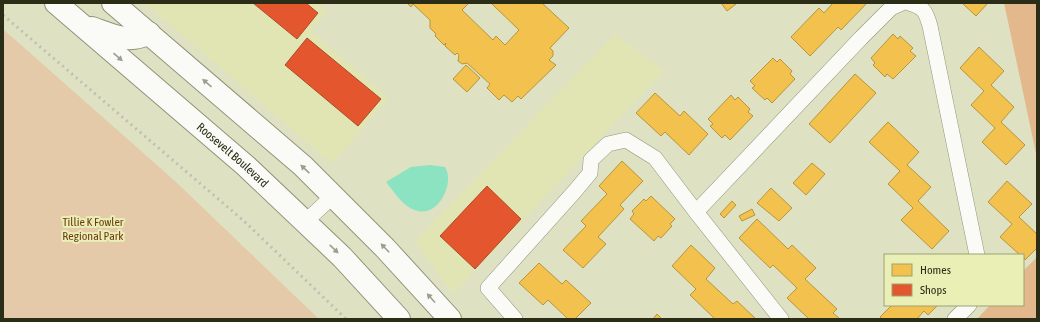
<svg xmlns="http://www.w3.org/2000/svg" width="1040" height="322" font-family="'Asap Condensed',sans-serif">
<rect width="100%" height="100%" fill="#dee2c2"/>
<path fill="#e0e5b3" d="M145 3H319L328 11 311 31 389 98 332 164Z
M615 34 664 71 453 294 415 241Z"/>
<path fill="#e5caaa" d="M3 29 175 181 319 319H3Z"/>
<path fill="#e4b88d" d="M1004 3H1037V158Z
M1037 257V319H977L990 305H1023V271Z"/>
<path fill="#8be3c1" d="M430 165 445 167C455 183 439 216 418 211 404 208 395 193 386 182L411 167Z"/>
<path fill="#f2c14e" stroke="#b6953d" d="M407 3H469L462 10 493 40 496 36 505 45 519 30 491 3H542L569 28 550 48 553 51V56L549 60 556 65 521 99 518 96 512 102 504 95 499 100 487 88 490 84 467 63 462 64 458 61 459 55 457 53 455 55 445 46 446 43 444 45 435 36 436 34 430 28V20L413 4 411 7Z
M721 3H735L736 4 727 11Z
M833 3H867L841 30 838 27 810 56 791 37 819 8 824 13Z
M962 3H988L976 16Z
M893 34 898 39 900 36 913 48 910 51 916 56 893 79 887 74 885 77 873 65 875 63 871 58Z
M979 47 1004 71 991 85 1014 107 1001 122 1025 145 1006 165 982 142 995 128 971 105 984 91 960 68Z
M773 58 777 62 780 59 792 71 790 74 795 79 772 103 767 98 765 100 752 88 755 86 750 81Z
M466 65 480 78 467 92 453 79Z
M855 74 876 93 830 143 809 124Z
M655 93 680 116 684 111 708 134 689 155 665 132 661 136 636 113Z
M731 95 735 100 738 97 750 109 748 112 753 116 730 140 725 135 722 138 710 126 713 124 708 119Z
M888 122 919 152 907 165 931 187 918 201 949 231 932 249 901 220 913 208 888 184 900 171 869 142Z
M622 161 643 181 620 205 624 209 598 237 606 244 583 268 563 250 586 226 581 221 607 194 599 186Z
M812 163 825 174 806 195 793 183Z
M1007 181 1032 204 1019 217 1037 234V248L1025 260 1023 255H1020L1000 237 1012 224 988 202Z
M771 188 792 208 779 221 757 203Z
M651 196 675 219 670 224 672 226 661 238 658 236 654 241 630 219 634 214 632 211 644 199 646 201Z
M732 201 736 205 724 218 720 214Z
M752 209 755 215 742 221 739 216Z
M757 219 788 249 792 245 816 268 805 279 837 309 833 313 840 319H809L787 298 797 288 773 265 770 268 739 238Z
M691 245 715 268 706 279 733 304 737 301 756 319H715L690 295 696 289 672 266Z
M539 263 562 284 566 280 591 303 575 319H568L548 300 543 305 519 283Z
M892 305H938L928 315 924 311 917 319H882L880 317Z
M657 314 662 319H653Z"/>
<path fill="#e4572e" stroke="#ac4a27" d="M253 3H306L318 13 297 39Z
M307 38 381 99 358 126 285 65Z
M487 186 521 219 475 269 440 236Z"/>
<g fill="none" stroke-linecap="round" stroke-linejoin="round">
<g stroke="#90937a" stroke-width="16">
<path id="minor" d="M909 3C924 7 926 12 930 26L977 255
M696 212 781 319
M305 222 333 196
M515 319 488 288 575 191 590 173 591 160 608 144 626 140 655 158 696 212 861 38 891 8 902 3
M955 319 969 305"/>
</g>
<g stroke="#90937a" stroke-width="24">
<g id="highway">
<path id="s1" d="M56 3 246 166 342 257 399 319"/>
<path d="M113 3 303 166 385 248 450 319"/>
<path d="M92 28C112 35 129 44 149 33"/>
</g>
</g>
<use href="#minor" stroke="#fafbf6" stroke-width="15"/>
<use href="#highway" stroke="#fafbf6" stroke-width="22"/>
<path stroke="#bebfb6" stroke-width="3" stroke-dasharray="2 4" stroke-linecap="butt" d="M3 15 244 221 346 319"/>
</g>
<defs><path id="oneway-solid" d="M-6-.8H1V-3.2L6.5 0L1 3.2V.8H-6Z"/></defs>
<g fill="#9d9e91">
<use href="#oneway-solid" transform="translate(118 57) rotate(41)"/>
<use href="#oneway-solid" transform="translate(207 83) rotate(-139)"/>
<use href="#oneway-solid" transform="translate(305 169) rotate(-137)"/>
<use href="#oneway-solid" transform="translate(385 248) rotate(-134)"/>
<use href="#oneway-solid" transform="translate(334 249) rotate(44)"/>
<use href="#oneway-solid" transform="translate(431 298) rotate(-132)"/>
</g>
<g text-anchor="middle" stroke-width="4" stroke-linejoin="round" paint-order="stroke">
<g font-size="12" fill="#2b2d16" stroke="#e9efb5">
<text dy="4" stroke="none"><textPath href="#s1" startOffset="233">Roosevelt Boulevard</textPath></text>
</g>
<g font-size="12" fill="#703a13" stroke="#e9efb5">
<text x="93" y="226">Tillie K Fowler<tspan x="93" dy="14">Regional Park</tspan></text>
</g>
</g>
<rect width="1040" height="322" fill="none" stroke="#2b2d16" stroke-width="8"/>
<rect x="884" y="254" width="140" height="52" fill="#e9efb5" stroke="#9da175"/>
<rect x="892" y="264" width="20" height="12" fill="#f2c14e" stroke="#9da175"/>
<text x="920" y="274" font-size="12" fill="#2b2d16">Homes</text>
<rect x="892" y="284" width="20" height="12" fill="#e4572e" stroke="#9da175"/>
<text x="920" y="294" font-size="12" fill="#2b2d16">Shops</text>
</svg>
